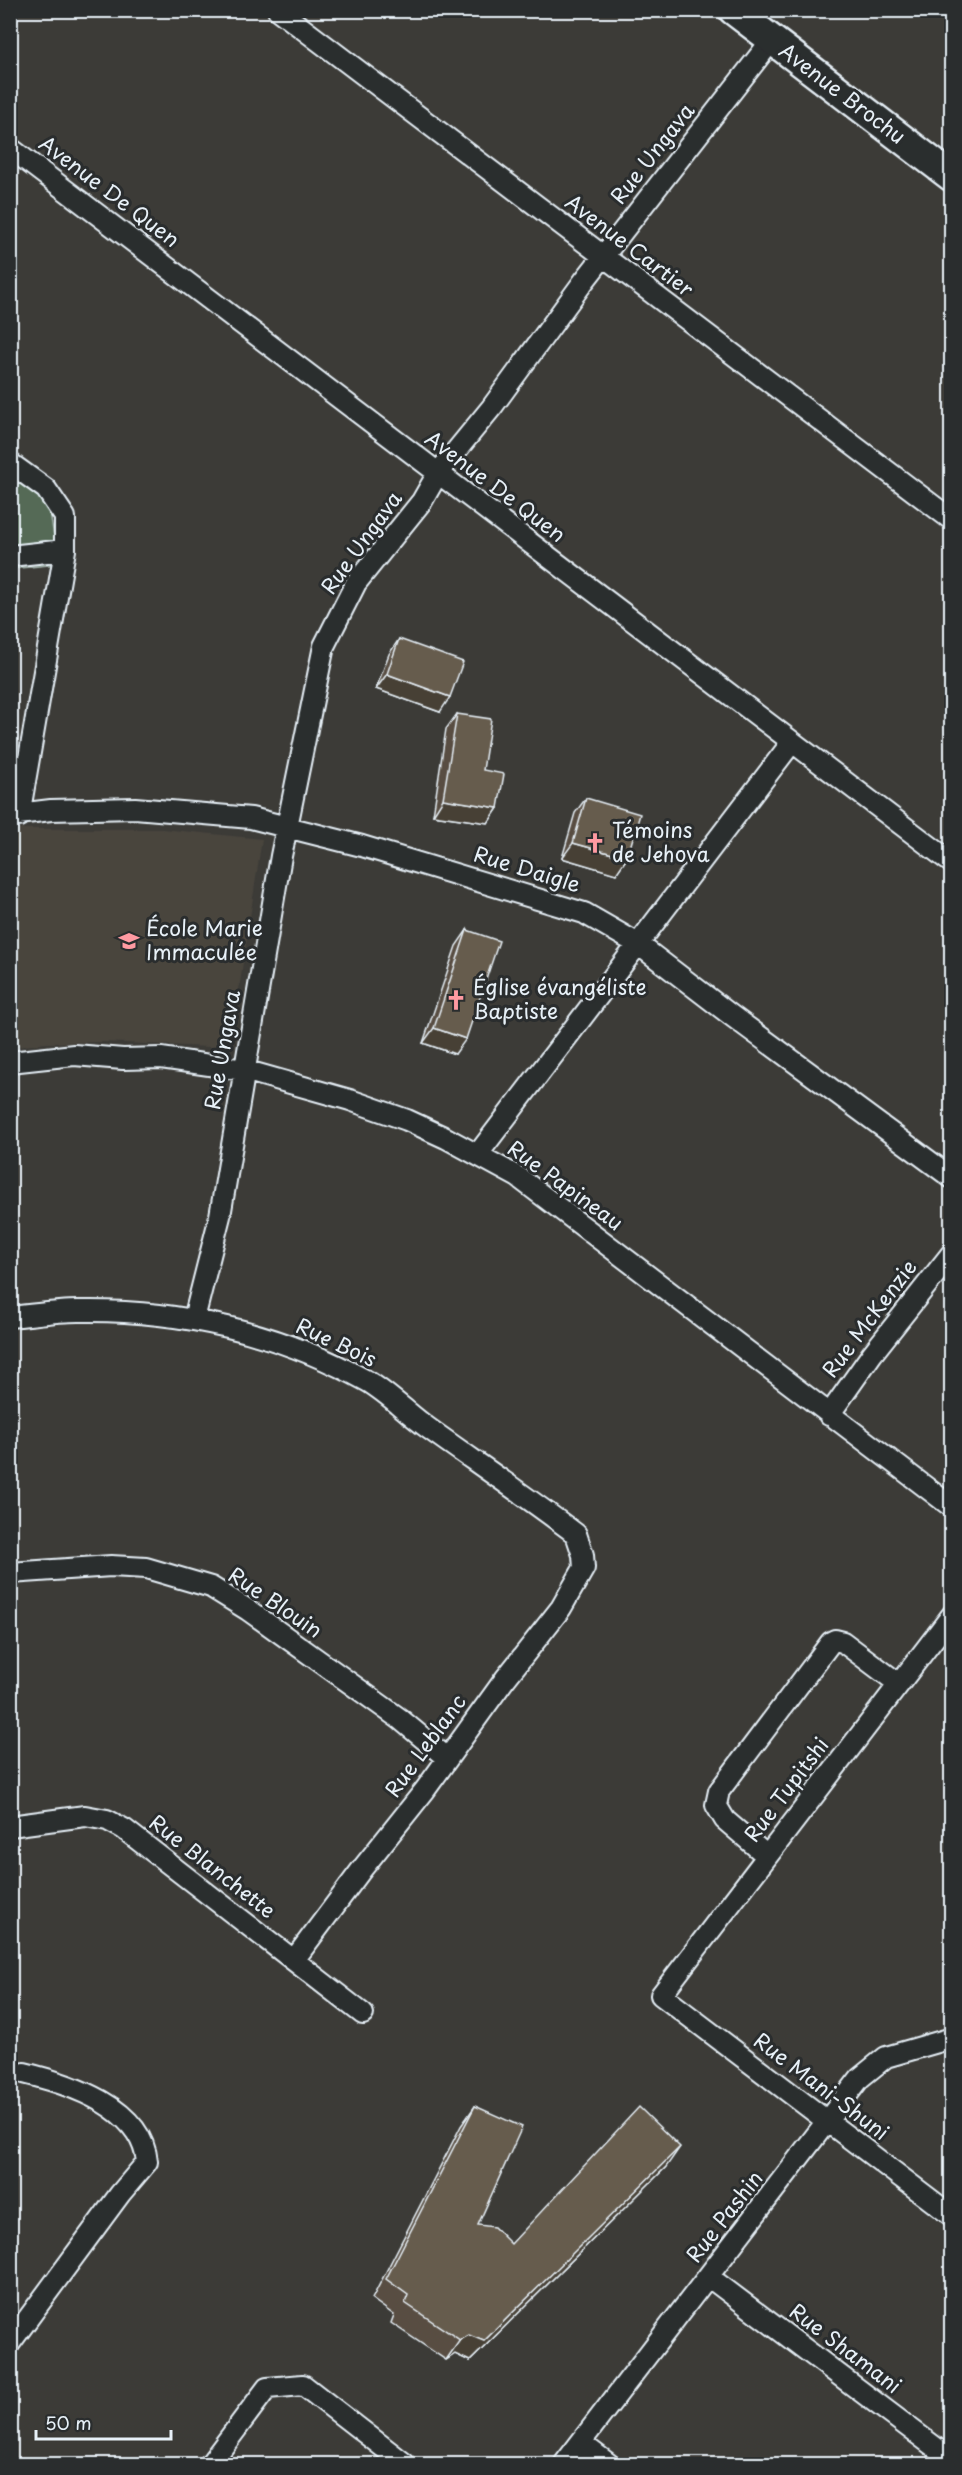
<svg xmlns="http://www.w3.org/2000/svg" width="962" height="2475" font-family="'Playpen Sans',sans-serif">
<rect width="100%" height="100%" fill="#3c3b37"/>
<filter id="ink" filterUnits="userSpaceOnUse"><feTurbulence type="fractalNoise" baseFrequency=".0167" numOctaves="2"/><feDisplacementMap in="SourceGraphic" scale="12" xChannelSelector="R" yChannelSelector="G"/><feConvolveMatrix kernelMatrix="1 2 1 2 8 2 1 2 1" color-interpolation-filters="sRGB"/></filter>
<g filter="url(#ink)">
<path fill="#49453e" d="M162 829 262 839 230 1048 104 1042 45 1043 11 1048V829Z"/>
<path fill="#556b57" stroke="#9eaea8" stroke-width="1.5" d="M10 476 49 505 58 564 11 569Z"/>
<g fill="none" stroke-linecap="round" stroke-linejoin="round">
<g stroke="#e8f1f8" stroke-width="24">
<path id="street" d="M278 10 952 520
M10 148 952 863
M10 463 46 489 65 517V550L19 816
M10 556 65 550
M10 815 51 810 135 808 251 818 362 846 584 913 638 944 732 1016 952 1178
M10 1062 74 1055 123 1059 161 1058 244 1070 350 1100 407 1120 446 1138 518 1177 952 1507
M478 1154 792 742
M10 1317C33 1315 56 1311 78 1311 178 1309 279 1332 367 1381 388 1393 407 1413 428 1428 477 1463 527 1497 576 1534L583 1555 584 1568 561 1608 505 1679 425 1790 362 1869 294 1960
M194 1319 220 1216 281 856 324 646 356 583 422 501 438 473 492 407 584 281 772 40
M829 1415 872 1354 952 1253
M10 1573 111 1566 146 1568 211 1587 248 1610 400 1719 447 1758
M952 1615 661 1995 952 2216
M10 1826 85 1816 107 1820 124 1829 363 2014
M767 1856 725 1820 716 1805 719 1791 831 1642 835 1640 843 1642 899 1684
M709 2277 952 2460
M10 2343 120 2194 147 2162C142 2107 70 2084 24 2073
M581 2443 609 2464
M210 2464 267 2388 303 2385 405 2464
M564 2464 860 2078 886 2057 952 2038"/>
</g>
<g stroke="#e8f1f8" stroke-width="33">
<path id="secondary" d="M733 10 952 177"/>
</g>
<use href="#street" stroke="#2a2d2e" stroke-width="20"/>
<use href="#secondary" stroke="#2a2d2e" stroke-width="28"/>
</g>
<path fill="#584e42" stroke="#e8f1f8" stroke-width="1.5" d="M399 639 440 712 376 689 389 654Z
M457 714 483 770 498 808 488 823 433 815 446 729Z
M586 798 627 858 616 874 562 858 575 813Z
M467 930 455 1054 423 1043 456 946Z
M475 2106 478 2225 511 2244 666 2167 470 2361 455 2354 446 2360 391 2323 394 2315 372 2299 461 2126Z"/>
<path fill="#474036" stroke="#e8f1f8" stroke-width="1.5" d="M387 674 450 697 440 712 376 689Z
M443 799 498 808 488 823 433 815Z
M573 843 627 858 616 874 562 858Z
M434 1028 466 1039 455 1054 423 1043Z
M680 2147 666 2167 470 2361 455 2354 446 2360 460 2340Z"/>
<path fill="#665b4d" stroke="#e8f1f8" stroke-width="1.5" d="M399 639 463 662 450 697 387 674Z
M457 714 491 719 483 770 504 774 498 808 443 799Z
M586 798 640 814 627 858 573 843Z
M467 930 499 941 466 1039 434 1028Z
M475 2106 522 2127 478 2225 494 2227 511 2244 639 2107 680 2147 484 2341 469 2335 460 2340 405 2303 408 2295 386 2279Z"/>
</g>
<defs>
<g id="church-bare" transform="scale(1.62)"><path d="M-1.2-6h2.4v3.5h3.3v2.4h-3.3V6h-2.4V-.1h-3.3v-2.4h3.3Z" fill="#ff9aa2" stroke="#2a2d2e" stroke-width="2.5" paint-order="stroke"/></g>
<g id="school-bare" transform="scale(1.62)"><path d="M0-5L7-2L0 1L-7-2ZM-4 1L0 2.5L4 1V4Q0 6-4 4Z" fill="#ff9aa2" stroke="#2a2d2e" stroke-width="2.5" paint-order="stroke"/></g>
</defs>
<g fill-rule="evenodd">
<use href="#church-bare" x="595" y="843"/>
<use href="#school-bare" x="129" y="941"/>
<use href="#church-bare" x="456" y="1000"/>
</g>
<g text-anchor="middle" stroke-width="6" stroke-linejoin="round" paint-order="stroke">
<g font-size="21" fill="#e8f1f8" stroke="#2a2d2e">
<text transform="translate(842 94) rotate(37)" y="7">Avenue Brochu</text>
<text transform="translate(653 154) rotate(-52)" y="7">Rue Ungava</text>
<text transform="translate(109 192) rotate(37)" y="7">Avenue De Quen</text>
<text transform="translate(629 246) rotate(37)" y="7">Avenue Cartier</text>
<text transform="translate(495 487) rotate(37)" y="7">Avenue De Quen</text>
<text transform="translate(362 543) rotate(-54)" y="7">Rue Ungava</text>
<text transform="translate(527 870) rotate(17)" y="7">Rue Daigle</text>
<text transform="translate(223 1050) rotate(-80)" y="7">Rue Ungava</text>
<text transform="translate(565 1186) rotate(36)" y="7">Rue Papineau</text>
<text transform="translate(870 1319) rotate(-53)" y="7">Rue McKenzie</text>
<text transform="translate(336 1343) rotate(25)" y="7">Rue Bois</text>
<text transform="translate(275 1603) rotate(34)" y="7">Rue Blouin</text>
<text transform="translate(426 1746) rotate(-54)" y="7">Rue Leblanc</text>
<text transform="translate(787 1790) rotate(-53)" y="7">Rue Tupitshi</text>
<text transform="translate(212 1867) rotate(38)" y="7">Rue Blanchette</text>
<text transform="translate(821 2087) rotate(37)" y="7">Rue Mani-Shuni</text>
<text transform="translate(725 2217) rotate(-52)" y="7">Rue Pashin</text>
<text transform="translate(845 2349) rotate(37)" y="7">Rue Shamani</text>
</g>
<g font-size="21" fill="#e8f1f8" stroke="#2a2d2e" text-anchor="start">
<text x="612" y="838">Témoins<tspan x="612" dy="24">de Jehova</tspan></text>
<text x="146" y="936">École Marie<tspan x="146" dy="24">Immaculée</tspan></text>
<text x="473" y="995">Église évangéliste<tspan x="473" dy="24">Baptiste</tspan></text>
</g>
</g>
<rect width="962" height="2475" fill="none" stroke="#2a2d2e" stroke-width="36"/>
<rect x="18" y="18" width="926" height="2439" fill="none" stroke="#e8f1f8" stroke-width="2" filter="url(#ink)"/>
<path d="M36 2430v9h135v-9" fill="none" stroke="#e8f1f8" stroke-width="3"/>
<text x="45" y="2430" font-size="18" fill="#e8f1f8" stroke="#2a2d2e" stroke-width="4.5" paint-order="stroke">50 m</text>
</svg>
